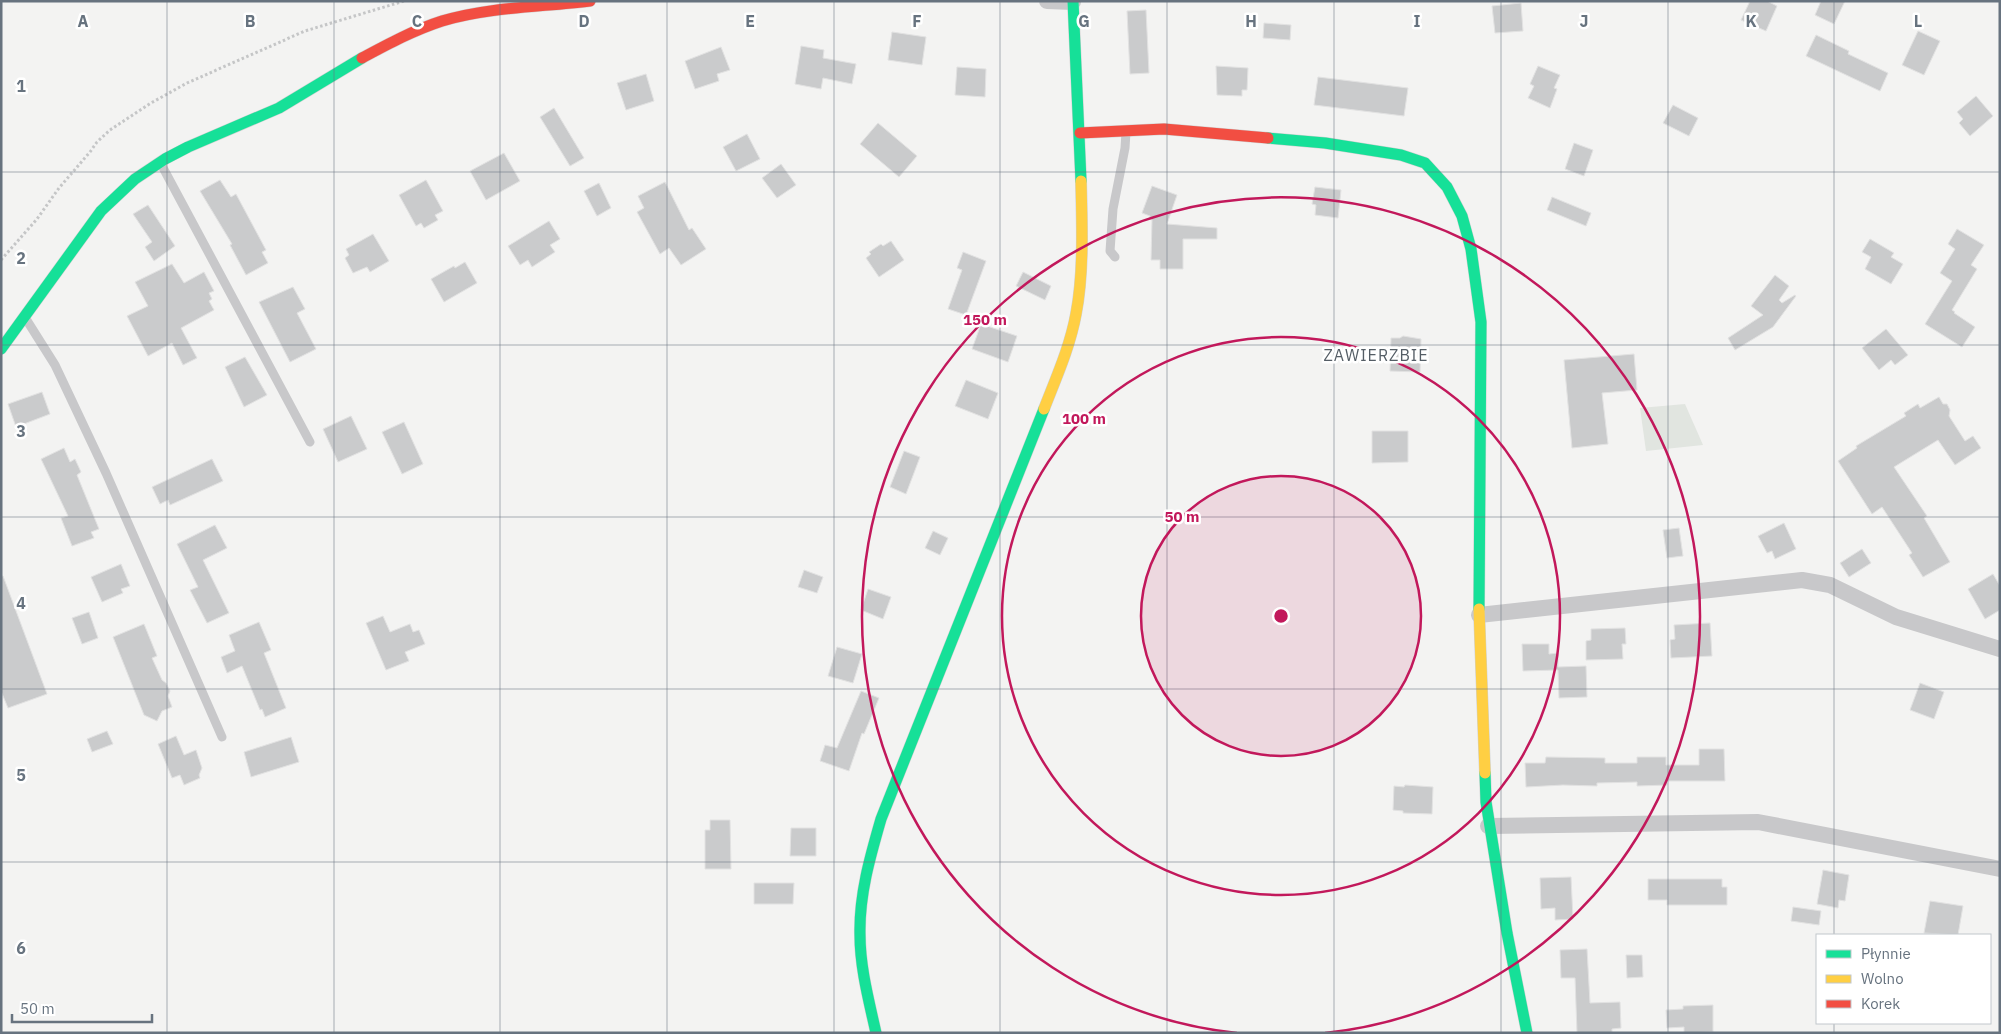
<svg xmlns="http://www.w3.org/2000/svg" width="2001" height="1034" font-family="'IBM Plex Sans',sans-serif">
<rect width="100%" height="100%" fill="#f3f3f2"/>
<path fill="#e1e5e0" d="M1685 404 1703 445 1646 451 1640 408Z"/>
<path fill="#cacbcc" stroke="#e2e2e2" d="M1750 1H1767L1777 6 1766 31 1741 20Z
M1821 1H1845L1834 24 1815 15Z
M1521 3 1523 31 1495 33 1492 6Z
M1146 10 1149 73 1130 74 1127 11Z
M1264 23 1291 25 1290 40 1263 38Z
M1918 31 1940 41 1924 75 1902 65Z
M892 32 926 37 922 65 888 60Z
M1816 35 1849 51 1848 54 1888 73 1880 91 1806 56Z
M801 46 824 50 823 58 856 64 852 84 823 78 821 89 795 84Z
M721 47 730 70 717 74 719 81 695 89 685 61Z
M1216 66 1248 68 1247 90H1242V96L1217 95Z
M1538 66 1560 75 1554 88 1557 89 1550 108 1528 98 1534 86 1530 84Z
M957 67 986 69 985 97 955 95Z
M646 74 654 101 626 110 617 83Z
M1318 77 1408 88 1404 116 1314 105Z
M1976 96 1993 116 1970 136 1959 123 1963 119 1957 112Z
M1673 105 1698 118 1689 136 1663 123Z
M554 108 584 158 570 166 540 117Z
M878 123 917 156 899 177 860 144Z
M747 134 760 159 736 171 723 147Z
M1574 143 1593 150 1584 176 1565 169Z
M504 153 520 181 486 200 470 171Z
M781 164 796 185 777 198 762 178Z
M220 180 231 197 236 194 266 250 262 252 268 263 246 275 230 245 232 244 200 191Z
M426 180 443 211 435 215 438 220 424 228 421 223 416 226 399 195Z
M665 182 689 230 692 228 706 249 681 265 669 248 660 254 637 212 644 208 638 196Z
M599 183 611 208 597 216 584 191Z
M1152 186 1177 195 1167 224 1217 228V239H1183V269H1160V260H1151L1152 220 1149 219 1150 216 1142 213Z
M1315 187 1341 190 1338 218 1315 215 1316 205 1312 204Z
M1552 197 1591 213 1586 226 1547 210Z
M148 205 175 246 154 261 145 247 152 242 133 214Z
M549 221 560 239 550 245 555 252 532 267 528 260 520 265 508 246Z
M1957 229 1984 245 1971 265 1977 269 1952 310 1955 312 1954 313 1975 327 1962 347 1925 324 1952 281 1940 273 1955 249 1948 244Z
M373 234 389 261 370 272 367 267 353 273 345 258 349 255 346 249Z
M1870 239 1894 253 1891 257 1903 264 1891 284 1865 269 1871 257 1862 252Z
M891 241 904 260 879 277 866 258 871 254 869 252 881 244 883 246Z
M963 252 986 261 966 315 948 309 962 270 957 268Z
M465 262 477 283 444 302 431 279 454 266 455 268Z
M172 264 184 283 204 272 214 291 209 293 212 299 209 301 214 310 181 328 197 358 183 365 172 343 148 356 127 316 148 306 135 282Z
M1023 272 1051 286 1045 300 1016 286Z
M1775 275 1789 286 1779 300 1782 303 1795 295 1796 296 1773 327 1735 350 1728 338 1763 315 1751 306Z
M293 287 305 309 297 313 316 349 290 362 259 302Z
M981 324 1017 336 1008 362 972 349Z
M1886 329 1908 355 1895 365 1891 360 1879 370 1862 348Z
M1403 336 1421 339 1420 372 1390 371 1391 338H1400Z
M1634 354 1637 390 1602 393 1608 444 1572 448 1564 360Z
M245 357 267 395 244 407 225 367Z
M966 380 998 393 988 419 955 406Z
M42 392 50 414 16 427 8 404Z
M1939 397 1943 404H1947L1950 410 1949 416 1965 441 1973 436 1981 448 1955 465 1938 440 1894 467 1927 516 1924 518 1950 562 1923 577 1909 555 1912 553 1882 507 1872 514 1838 461 1857 448 1856 446 1906 416 1904 413 1918 404 1920 408Z
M351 416 367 449 338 462 323 429Z
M404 422 423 464 402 474 382 432Z
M1372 431H1408V462L1372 463Z
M64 448 70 462 75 459 81 472 77 475 99 529 91 532 94 538 72 546 61 518 68 516 41 459Z
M904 451 920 457 906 494 890 487Z
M212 459 223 481 170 505 168 500 160 504 152 487Z
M1784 523 1796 549 1775 559 1772 551 1767 553 1758 536Z
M215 525 227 548 203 560 229 613 207 623 190 590 198 587 177 544Z
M1679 528 1683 556 1667 558 1663 530Z
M933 531 948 538 940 555 925 548Z
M1862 549 1871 563 1849 577 1840 563Z
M121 564 130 586 121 589 123 593 102 602 91 577Z
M804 570 823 577 817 593 798 587Z
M1993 574 2000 586V610L1985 619 1968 589Z
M1 576H3L47 694 8 708 1 691Z
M868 589 891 597 883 619 861 610Z
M89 612 98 638 82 644 72 618Z
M383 616 390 632 410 624 413 632 419 630 425 644 405 652 409 661 386 670 366 623Z
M259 622 271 650 264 653 286 708 265 717 262 709 260 710 242 666 227 673 221 657 235 651 229 635Z
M1710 623 1712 656 1671 658 1670 640 1675 639 1674 625Z
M144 624 157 656 152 658 162 680 166 683 170 691 168 696 172 707 162 711 157 721 144 715 113 637Z
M1625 628 1626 644H1622L1623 659 1586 660V641L1591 640V629Z
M1522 644H1549V654L1558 653V667L1586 666 1587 697 1559 698 1558 670 1523 671Z
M837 647 862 654 853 683 828 676Z
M1920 683 1944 692 1934 719 1910 710Z
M861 691 879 698 864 734 862 733 849 771 820 761 825 745 837 748Z
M107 731 113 744 92 752 87 739Z
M176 736 184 755 196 750 202 768 199 775 200 778 184 785 180 775 172 778 158 744Z
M291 737 299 762 251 777 244 752Z
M1699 749H1724L1725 781H1667V785L1637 786V782L1597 783V786L1563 785 1526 787 1525 763H1545L1546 757 1605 758V763H1637V757H1666V765H1699Z
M1405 785 1433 787 1432 814 1403 813V811L1393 810 1394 786 1404 787Z
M710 820H730L731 869H705V830H710Z
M791 828H816V856H790Z
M1823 870 1849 875 1845 901 1839 900 1838 908 1817 904Z
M1571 877 1573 919 1555 920V908L1541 909 1540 878Z
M1648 879H1722V887H1727V905H1667V900H1648Z
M754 883H794L793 904H754Z
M1930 901 1963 906 1958 935 1924 933Z
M1793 907 1821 911 1819 925 1791 921Z
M1587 949 1590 1003 1620 1002 1621 1028 1612 1029V1033H1577L1575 978H1561L1560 950Z
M1626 955H1642L1643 977 1627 978Z
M1713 1005V1032L1684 1033V1027L1667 1028 1666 1010 1683 1009V1006Z"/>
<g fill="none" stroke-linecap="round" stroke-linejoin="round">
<g stroke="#d0d1d1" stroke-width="12">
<path id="fast" d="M1073 1 1081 181
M1268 138 1325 143 1401 155 1425 163 1447 187 1462 216 1471 249 1481 322 1479 609
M1 349 101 211 135 179 165 159 188 147 279 108 362 58
M1485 773 1486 802 1507 933 1527 1033
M876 1033C869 1001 860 968 860 935 859 895 870 857 881 819L1044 409"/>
</g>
<g stroke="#d0d1d1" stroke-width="12">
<path id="slow" d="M1044 409C1056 378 1070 347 1076 314 1084 273 1082 223 1081 181
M1479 609 1485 773"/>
</g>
<g stroke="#d0d1d1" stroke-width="12">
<path id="jam" d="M362 58C388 44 414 30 442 21 489 7 541 7 590 1
M1080 133 1164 129 1268 138"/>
</g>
<path stroke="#c5c6c7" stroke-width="3" stroke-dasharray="2.5 2.5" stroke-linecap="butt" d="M1 260 37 219 59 188 90 152 97 142 110 130 151 103 187 83 305 31 404 1"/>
<path stroke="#c8c8ca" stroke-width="9" d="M160 162 310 442
M1115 257 1110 251 1113 209 1125 148 1126 132
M26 319 55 365 106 473 222 737"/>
<path stroke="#c8c8ca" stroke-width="16" d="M1047 1 1073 2
M1479 615 1802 580 1830 585 1896 617 2000 649
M1488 826 1758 822 2000 869"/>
<use href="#fast" stroke="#16e098" stroke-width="11"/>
<use href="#slow" stroke="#ffcf43" stroke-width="11"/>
<use href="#jam" stroke="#f24e42" stroke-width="11"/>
</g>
<path fill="none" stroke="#67737f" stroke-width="1" stroke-opacity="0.55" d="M167 1V1033M334 1V1033M500 1V1033M667 1V1033M834 1V1033M1000 1V1033M1167 1V1033M1334 1V1033M1501 1V1033M1668 1V1033M1834 1V935M1 172H2000M1 345H2000M1 517H2000M1 689H2000M1 862H2000M1834 1023V1033"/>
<circle cx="1281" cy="616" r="140" fill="#c2185b" fill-opacity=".12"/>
<g fill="none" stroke="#c2185b" stroke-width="2.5">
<circle cx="1281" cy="616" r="140"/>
<circle cx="1281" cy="616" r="279"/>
<path d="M1237 1033A419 419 0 1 1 1325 1033"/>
</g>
<g text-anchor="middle" stroke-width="5" stroke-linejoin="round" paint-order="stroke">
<g font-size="16" letter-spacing="1" fill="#545d65" stroke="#fff">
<text x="1376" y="361">ZAWIERZBIE</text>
</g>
</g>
<g font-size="16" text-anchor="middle" font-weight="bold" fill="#67737f" stroke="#fff" stroke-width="5" stroke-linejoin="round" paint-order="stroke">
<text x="83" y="27">A</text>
<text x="250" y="27">B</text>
<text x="417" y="27">C</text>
<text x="584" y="27">D</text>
<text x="750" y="27">E</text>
<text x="917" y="27">F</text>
<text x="1084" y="27">G</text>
<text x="1251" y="27">H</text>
<text x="1417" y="27">I</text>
<text x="1584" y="27">J</text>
<text x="1751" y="27">K</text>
<text x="1918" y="27">L</text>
<text x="21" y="92">1</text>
<text x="21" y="264">2</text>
<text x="21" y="437">3</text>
<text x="21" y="609">4</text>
<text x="21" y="781">5</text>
<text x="21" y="954">6</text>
</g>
<circle cx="1281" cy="616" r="8" fill="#c2185b" stroke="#fff" stroke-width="2.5"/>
<g font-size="15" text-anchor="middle" font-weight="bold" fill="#c2185b" stroke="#fff" stroke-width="5" stroke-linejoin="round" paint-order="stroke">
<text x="985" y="325">150 m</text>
<text x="1084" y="424">100 m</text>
<text x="1182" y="522">50 m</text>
</g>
<rect width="2001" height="1034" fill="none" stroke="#67737f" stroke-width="5"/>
<rect x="1816" y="934" width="175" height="90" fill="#ffffff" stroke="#c2c7cc"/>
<rect x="1826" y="950" width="25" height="8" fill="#16e098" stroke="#c2c7cc"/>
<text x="1861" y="959" font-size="15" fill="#67737f">Płynnie</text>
<rect x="1826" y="975" width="25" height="8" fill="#ffcf43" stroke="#c2c7cc"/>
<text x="1861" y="984" font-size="15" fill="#67737f">Wolno</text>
<rect x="1826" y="1000" width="25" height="8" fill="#f24e42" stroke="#c2c7cc"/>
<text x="1861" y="1009" font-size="15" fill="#67737f">Korek</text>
<path d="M12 1014v8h140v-8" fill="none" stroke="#67737f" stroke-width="2.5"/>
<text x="20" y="1014" font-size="15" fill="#67737f" stroke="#ffffff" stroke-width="4" paint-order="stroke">50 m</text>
</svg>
